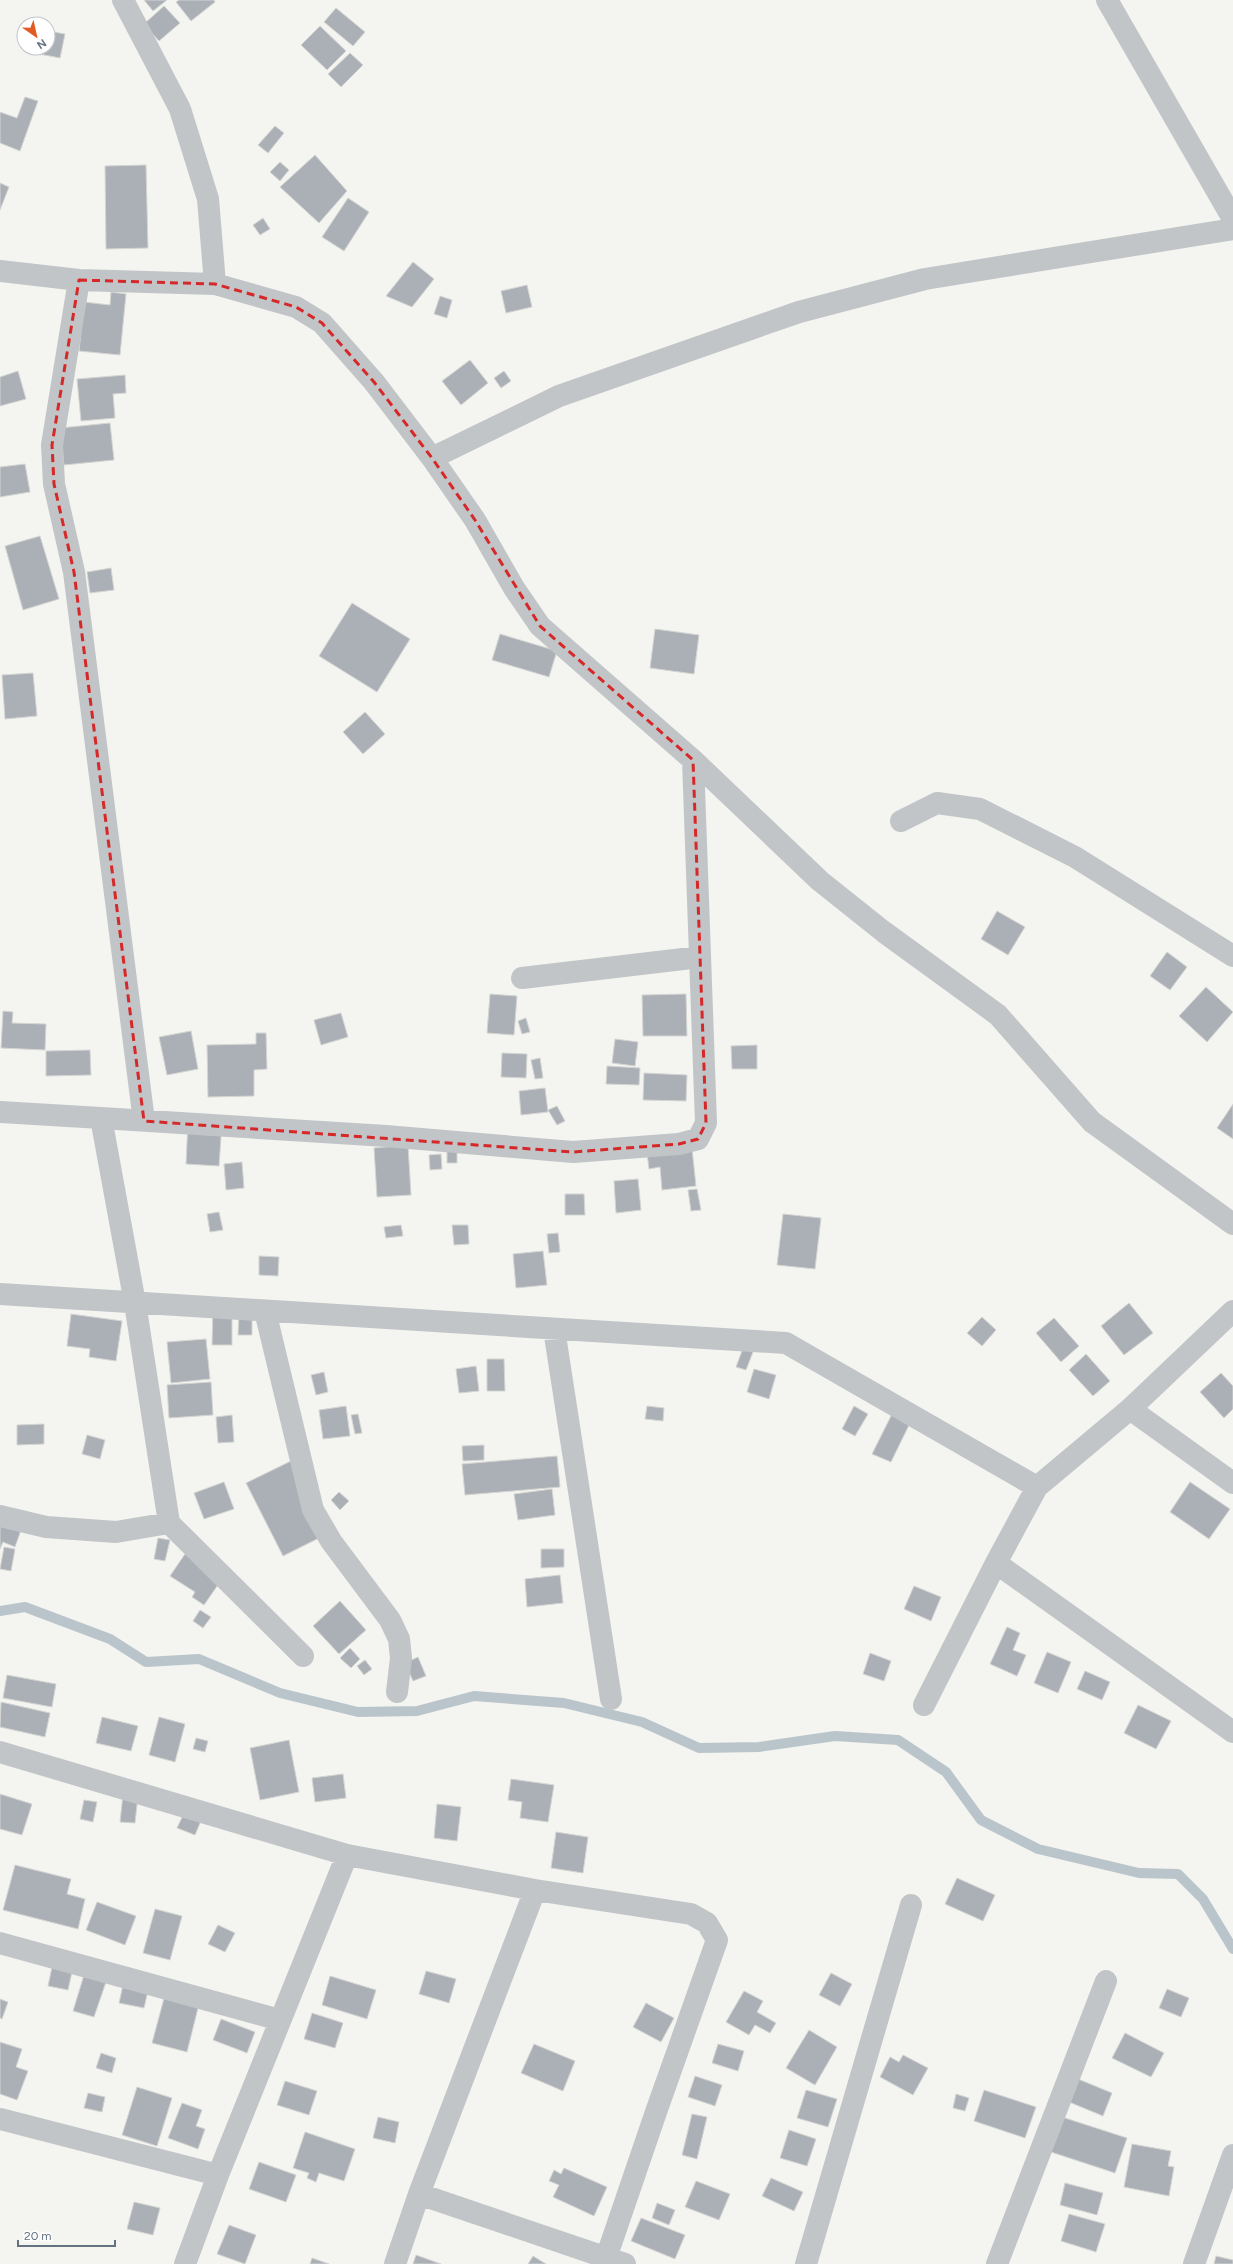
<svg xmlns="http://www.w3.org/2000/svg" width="1233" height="2264" font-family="Figtree,sans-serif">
<rect width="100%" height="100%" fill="#f4f4f0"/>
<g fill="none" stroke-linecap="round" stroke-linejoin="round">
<path stroke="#bac5cb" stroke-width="10" d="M0 1611 25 1607 110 1639 146 1662 199 1659 280 1693 358 1712 417 1711 474 1696 564 1703 642 1722 699 1748 759 1747 835 1736 898 1740 946 1772 981 1820 1038 1849 1139 1873 1178 1874 1203 1899 1233 1949"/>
</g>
<path fill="#aab0b6" stroke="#d5d5d3" d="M144 0H167L153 11Z
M179 0H214L215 2 191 21 176 2Z
M164 6 180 23 159 41 144 24Z
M336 8 365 32 353 46 324 22Z
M320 26 346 51 327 70 301 45Z
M48 31 65 34 60 58 34 53 35 48H48Z
M350 53 363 65 341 87 328 74Z
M25 97 38 101 20 151 0 143V112L17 118Z
M275 126 284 133 268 153 258 145Z
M315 155 347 191 319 223 280 187Z
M280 162 289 170 280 181 270 172Z
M146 165 148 248 106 249 105 166Z
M0 183 9 187 0 210Z
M348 198 369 212 344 251 322 237Z
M263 218 270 229 260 235 253 225Z
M413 262 434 279 412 307 386 296Z
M527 285 532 307 506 313 501 291Z
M111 292 126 294 120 355 79 351 84 302 110 305Z
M440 296 452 300 447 318 434 314Z
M470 360 488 383 461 405 442 381Z
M18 371 26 399 0 406V377Z
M504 371 511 381 501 388 494 378Z
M125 375 126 393 113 394 115 418 81 421 77 379Z
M110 423 114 460 64 465 60 428Z
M25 464 30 492 0 497V467Z
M40 536 59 599 23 610 5 546Z
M111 568 114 590 90 593 87 572Z
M352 603 410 639 377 692 319 656Z
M655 629 699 635 694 674 650 668Z
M500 634 557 651 549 677 492 660Z
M33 673 37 716 5 719 2 675Z
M365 712 385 734 363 754 343 732Z
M997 911 1025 927 1008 955 981 939Z
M1167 952 1187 967 1170 990 1150 976Z
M1206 987 1233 1012 1207 1042 1179 1016Z
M490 994 517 996 514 1035 487 1033Z
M686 994 687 1036H643L642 995Z
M3 1011 13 1012 12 1023 46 1024 45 1050 1 1048Z
M341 1013 348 1037 321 1045 314 1020Z
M526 1018 530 1032 522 1034 518 1021Z
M191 1031 198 1069 167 1075 159 1037Z
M256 1033H266L267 1069 254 1070V1096L208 1097 207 1045 256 1044Z
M615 1039 638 1042 635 1066 612 1063Z
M757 1045V1069H732L731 1046Z
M90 1050 91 1075 46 1076V1051Z
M502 1053 527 1054 526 1078 501 1077Z
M540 1058 543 1078 535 1079 531 1060Z
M607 1066 640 1068 639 1085 606 1084Z
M644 1073 687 1075 686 1101 643 1100Z
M545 1088 548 1112 521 1115 519 1091Z
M1233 1104V1139L1217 1128Z
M557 1106 565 1121 557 1125 548 1110Z
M188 1121 222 1123 219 1166 186 1164Z
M691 1139 696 1186 662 1190 660 1167 649 1169 646 1145Z
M408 1145 411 1195 377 1197 374 1148Z
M447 1150H457V1163H447Z
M441 1154 442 1169 430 1170 429 1155Z
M242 1162 244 1188 226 1190 224 1164Z
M638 1179 641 1210 616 1213 614 1181Z
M697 1189 701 1210 691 1211 688 1190Z
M565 1194H584L585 1215H565Z
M219 1212 223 1230 210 1232 207 1214Z
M783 1214 821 1218 815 1269 777 1265Z
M401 1225 403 1236 386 1238 384 1227Z
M452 1225H468L469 1244 454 1245Z
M558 1233 560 1252 549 1253 547 1234Z
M543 1251 547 1285 516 1288 513 1254Z
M259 1256 279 1257 278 1276 259 1275Z
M1129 1303 1153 1333 1124 1355 1101 1326Z
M213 1306 232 1307V1345H212Z
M239 1313H252V1335H238Z
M71 1314 122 1321 116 1361 89 1357 90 1349 67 1346Z
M982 1317 996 1330 982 1346 967 1333Z
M1054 1318 1079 1346 1061 1362 1036 1333Z
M206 1339 210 1379 171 1383 167 1342Z
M743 1348 753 1352 746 1370 736 1367Z
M1086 1354 1110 1381 1093 1396 1069 1370Z
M487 1359H504L505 1391H487Z
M476 1366 479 1391 459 1393 456 1369Z
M754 1369 776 1375 769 1399 747 1392Z
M324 1372 328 1392 316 1395 311 1375Z
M1221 1373 1233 1386V1409L1224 1418 1200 1392Z
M211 1382 213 1415 169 1418 167 1385Z
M346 1406 350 1436 323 1439 319 1410Z
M647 1406 664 1408 663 1421 645 1419Z
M854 1406 868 1414 855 1436 842 1429Z
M358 1414 362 1433 355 1434 351 1415Z
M892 1414 910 1423 891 1462 872 1454Z
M232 1415 234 1442 218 1443 216 1417Z
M44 1424V1444L17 1445V1425Z
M87 1435 105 1440 100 1459 82 1454Z
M484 1445V1460L463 1461 462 1446Z
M557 1456 560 1487 465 1495 462 1464Z
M293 1460 329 1533 283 1556 246 1483Z
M224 1482 234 1509 204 1519 194 1493Z
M1190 1482 1230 1509 1209 1539 1170 1512Z
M552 1489 555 1515 518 1520 514 1494Z
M339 1492 349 1501 340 1510 331 1500Z
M0 1522 21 1530 15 1547 3 1542 0 1549Z
M158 1538 170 1540 165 1561 154 1559Z
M4 1547 15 1549 11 1571 0 1569Z
M541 1549H564V1567L541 1568Z
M185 1554 222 1579 204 1605 192 1597 195 1592 170 1576Z
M560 1575 563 1603 527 1607 525 1579Z
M914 1586 941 1597 931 1621 904 1609Z
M340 1601 366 1630 339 1654 313 1626Z
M200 1610 211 1617 203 1628 193 1621Z
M1007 1627 1020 1633 1013 1650 1026 1655 1017 1676 990 1664Z
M350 1648 360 1659 351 1668 340 1658Z
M1047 1652 1071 1662 1058 1693 1034 1683Z
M870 1653 891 1661 884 1681 863 1674Z
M418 1657 426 1676 413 1681 405 1663Z
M365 1660 372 1669 364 1675 357 1666Z
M1085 1671 1110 1682 1102 1700 1077 1689Z
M7 1675 56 1684 52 1707 3 1698Z
M1 1702 50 1713 45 1737 0 1727Z
M1138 1705 1171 1721 1156 1749 1124 1733Z
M102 1717 138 1726 131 1751 96 1743Z
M159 1717 185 1724 175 1762 149 1755Z
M196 1738 208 1741 205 1752 193 1749Z
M289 1740 299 1792 260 1800 250 1748Z
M343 1774 346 1798 315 1802 312 1778Z
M511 1779 554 1785 548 1822 520 1818 522 1802 508 1800Z
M0 1794 32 1804 22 1835 0 1829Z
M123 1794 138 1796 135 1823 120 1822Z
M84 1800 97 1802 93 1822 80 1819Z
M437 1804 461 1807 457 1841 434 1838Z
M186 1809 203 1816 195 1835 177 1828Z
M556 1832 588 1837 583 1873 551 1868Z
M15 1865 71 1879 67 1894 85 1899 78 1929 3 1910Z
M957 1878 995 1895 983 1921 945 1904Z
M97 1902 136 1916 125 1945 86 1930Z
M155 1909 182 1916 170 1960 143 1953Z
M218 1925 235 1933 225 1952 208 1944Z
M52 1967 72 1972 68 1990 48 1986Z
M426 1971 456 1979 449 2003 419 1994Z
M831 1973 852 1984 840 2006 819 1995Z
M84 1975 106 1982 94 2017 73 2011Z
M330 1976 376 1990 367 2019 322 2005Z
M123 1985 148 1991 144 2008 119 2003Z
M1167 1989 1189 1998 1181 2017 1159 2008Z
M166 1991 200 2000 187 2052 152 2043Z
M744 1991 763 2001 757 2012 776 2023 770 2033 755 2025 749 2035 726 2022Z
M0 1999 8 2002 2 2019 0 2018Z
M646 2003 674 2018 661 2042 633 2027Z
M312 2013 343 2023 335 2048 304 2039Z
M221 2019 255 2032 247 2053 213 2040Z
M809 2030 837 2047 815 2085 786 2068Z
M1125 2033 1164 2053 1151 2077 1112 2058Z
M0 2042 22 2049 16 2067 28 2071 17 2100 0 2094Z
M534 2044 575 2061 563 2091 521 2073Z
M718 2044 744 2051 738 2071 712 2063Z
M101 2053 116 2058 112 2073 96 2068Z
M903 2055 928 2068 913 2095 880 2077 890 2057 899 2062Z
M695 2076 722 2085 715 2106 688 2097Z
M1078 2079 1112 2093 1103 2116 1069 2102Z
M285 2081 317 2091 309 2115 277 2105Z
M137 2087 172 2098 157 2146 122 2135Z
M806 2090 837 2099 828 2127 797 2118Z
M984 2090 1036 2107 1025 2138 974 2121Z
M88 2093 105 2097 102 2112 84 2108Z
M956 2094 969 2098 965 2111 953 2108Z
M182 2103 202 2110 196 2126 205 2129 198 2149 168 2138Z
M692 2114 707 2117 697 2159 682 2155Z
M378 2117 399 2122 395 2143 373 2138Z
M1062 2117 1127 2138 1115 2173 1051 2152Z
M789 2130 816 2139 807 2166 780 2158Z
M305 2132 355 2149 344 2181 319 2173 316 2182 307 2178 309 2173 293 2168Z
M1132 2144 1171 2151 1168 2166 1174 2167 1169 2196 1124 2187Z
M259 2162 296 2175 286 2202 249 2189Z
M564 2168 607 2187 594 2216 553 2197 559 2185 549 2181 554 2170 561 2174Z
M771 2178 803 2192 794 2211 762 2196Z
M696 2181 730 2194 719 2220 685 2207Z
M1065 2183 1103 2193 1097 2215 1060 2205Z
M134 2202 160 2208 153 2235 127 2229Z
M657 2203 675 2210 669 2225 652 2218Z
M1069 2214 1105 2224 1096 2252 1061 2241Z
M641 2218 685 2235 675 2259 631 2241Z
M229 2225 256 2235 245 2264 217 2254Z
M416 2255 441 2264H413Z
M533 2256 546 2264H528Z
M1216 2256 1233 2260V2264H1214Z
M312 2258 329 2264H310Z"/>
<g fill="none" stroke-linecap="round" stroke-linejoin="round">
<path stroke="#c1c5c8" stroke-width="22" d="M123 0 180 109 208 199 215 284
M1107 0 1233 219
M0 271 79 280 215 284 296 307 322 323 374 382 432 458 475 520 514 588 540 626 693 760 820 881 884 932 998 1015 1092 1122 1233 1224
M79 280 52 445 54 484 74 572 144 1121
M432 458 559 396 799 312 925 279 1233 229
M901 821 937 803 980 809 1075 857 1233 956
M522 978 700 957
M0 1112 101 1118 135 1303 169 1523
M101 1118 386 1136 573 1152 679 1144 698 1139 706 1123 693 760
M0 1294 786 1343 1037 1487 1130 1409 1233 1483
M265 1311 313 1510 331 1541 390 1620 399 1639 401 1658 397 1692
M554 1329 611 1699
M1130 1409 1233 1311
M0 1516 46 1527 116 1532 169 1523 303 1656
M996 1563 1037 1487
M924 1705 996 1563 1233 1732
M0 1752 347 1855 535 1890 691 1914 707 1923 717 1940 656 2112 604 2264
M0 1943 280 2020
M0 2119 218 2175
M419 2194 625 2264
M185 2264 218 2175 347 1855
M395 2264 419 2194 535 1890
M806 2264 911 1905
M997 2264 1106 1981
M1194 2264 1233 2155"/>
</g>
<path fill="none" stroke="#d62828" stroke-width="3" stroke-dasharray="8 5" stroke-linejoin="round" d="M79 280 215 284 296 307 322 323 374 382 432 458 475 520 540 626 693 760 706 1123 698 1139 679 1144 573 1152 144 1121 74 572 54 484 52 445Z"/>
<g transform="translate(36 36) rotate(146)"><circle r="19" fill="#ffffff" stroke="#c1c7cd"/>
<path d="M0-3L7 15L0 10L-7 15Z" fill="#e15b23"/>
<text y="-6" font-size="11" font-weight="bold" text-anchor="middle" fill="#637281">N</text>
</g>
<path d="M18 2240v6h97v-6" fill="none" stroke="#637281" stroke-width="2"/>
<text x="24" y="2240" font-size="12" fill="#637281" stroke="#ffffff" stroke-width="3" paint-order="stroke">20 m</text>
</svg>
